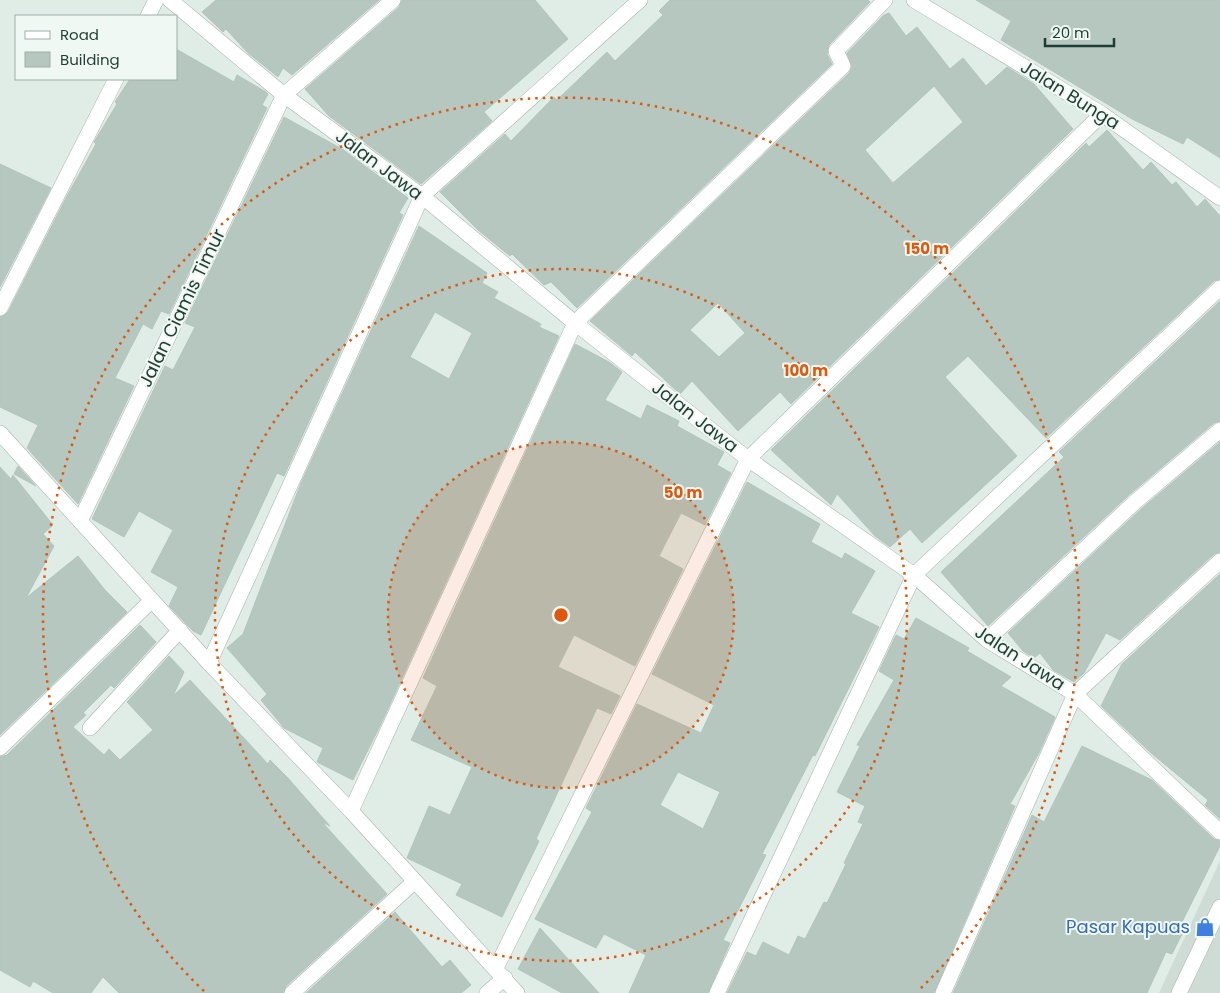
<svg xmlns="http://www.w3.org/2000/svg" width="1220" height="993" font-family="Poppins,sans-serif">
<rect width="100%" height="100%" fill="#e0ece6"/>
<path fill="#cedcd5" d="M1220 861V993H1159Z"/>
<path fill="#b5c7bf" stroke="#b2c6bd" fill-rule="evenodd" d="M216 0H379L292 75 283 68 278 77 248 53 226 29 223 32 202 12Z
M402 0H535L568 39 484 112 492 121 421 184 329 116 305 89 399 7Z
M670 0H868L870 2 829 45 827 54 832 64 577 308 551 282 544 285 512 254 510 256 478 230 440 192 505 134 511 141 554 97 557 100 607 52 615 61 663 15 659 11Z
M976 0H1220V158L1187 137 1183 144 1132 119 1001 40 1011 21Z
M889 13 906 36 917 27 950 69 963 58 986 86 1007 67 1034 84 1073 129 791 404 780 392 738 431 692 381 680 394 635 352 632 356 590 321 849 73 852 67 847 53 884 15ZM934 86 963 122 893 183 865 150ZM718 303 745 333 719 357 690 330Z
M176 49 234 82 237 75 266 92 268 94 262 105 267 108 169 314 161 311 152 329 143 324 115 378 134 386 78 504 27 448 38 425 0 407V317L8 312 67 196 96 144 94 142 117 104 115 102 130 79H176Z
M284 117 342 149 408 198 399 213 403 215 284 476 277 473 201 635 193 631 169 606 178 587 151 572 173 530 139 511 124 537 92 519 165 366 173 370 195 327 185 323Z
M1107 130 1143 170 1151 162 1172 185 1176 182 1197 207 1205 199 1220 216V279L1214 281 1046 438 968 356 945 377 1017 456 922 543 910 529 890 547 875 536 837 494 831 505 771 450 1086 143 1089 147Z
M0 164 51 188 0 287Z
M419 226 487 273 482 283 498 292 494 298 541 324 539 327 559 336 380 726 353 780 317 762 323 748 284 728 261 700 267 694 227 648 243 634 301 483ZM435 312 472 333 449 379 410 357Z
M1220 301V421L1214 423 1129 495 988 626 941 572 1064 457 1059 452Z
M575 344 609 362 622 372 605 400 641 419 647 405 679 421 677 426 724 452 717 465 731 473 705 525 681 513 659 556 683 569 635 666 574 635 558 667 620 696 611 714 597 708 536 839 539 841 502 917 456 895 462 884 407 858 429 806 450 815 472 767 411 740 437 686 423 678Z
M1220 442V552L1214 554 1120 640 1106 633 1084 673 1074 682 1053 670 1040 653 1034 658 1023 651 1008 633 1141 509Z
M18 466 36 486 14 474Z
M0 467 11 479 13 475 53 525 43 534 54 546 26 598 78 556 105 590 127 612 0 735Z
M747 482 820 524 811 542 842 559 845 553 875 571 851 613 879 627 815 756 813 755 762 854 766 855 723 940 730 943 708 993H629L646 955 604 934 596 948 535 919 592 812 586 808 637 704 701 733 714 705 652 674ZM678 772 720 792 703 829 660 805Z
M1220 574V819L1205 805 1208 800 1151 753 1101 706 1122 664Z
M916 618 969 648 967 651 1011 677 1001 686 1055 717 1039 753 1010 804 1015 806 934 993H727L747 952 756 956 763 942 789 955 798 936 805 939 824 902 827 903 846 864 844 863 863 824 858 822 865 806 837 792 860 746 857 745 894 680 879 671 896 635 904 639Z
M140 625 156 642 114 688 111 685 83 713 86 715 73 727 104 755 109 749 120 760 153 730 127 702 169 656 184 672 173 696 190 680 268 764 270 760 287 777 330 826 322 822 387 894 286 986 283 993H119L103 977 91 993H53L33 981 30 987 0 970V757L7 755Z
M1082 746 1152 780 1214 839 1220 841V846L1182 922 1187 924 1172 954 1166 952 1147 993H953L1032 815 1044 822Z
M395 912 442 967 450 960 471 985 461 993H306Z
M540 928 599 993H562L518 969Z"/>
<g fill="none" stroke-linecap="round" stroke-linejoin="round">
<g stroke="#a2b4ad" stroke-width="16">
<path id="minor" d="M170 0 284 95 422 196 575 323 748 459 914 575 987 640 1075 694 1220 832
M914 0 1102 114 1220 198
M148 16 156 0
M0 308 116 79
M0 433 209 663 351 811 517 993
M80 521 284 95 393 0
M987 640 1135 502 1220 430
M209 663 422 196 640 0
M90 728 180 630
M0 748 152 600
M351 811 575 323 843 66 836 51 885 0
M496 968 748 459 1102 114
M292 993 415 881
M487 993 505 978
M717 993 914 575 1220 288
M943 993 1075 694 1220 561
M1179 993 1220 907"/>
</g>
<use href="#minor" stroke="#fff" stroke-width="15"/>
</g>
<circle cx="561" cy="615" r="173" fill="#de580e" fill-opacity=".12"/>
<g fill="none" stroke="#de580e" stroke-width="2.5" stroke-dasharray="2.5 5">
<circle cx="561" cy="615" r="173"/>
<circle cx="561" cy="615" r="346"/>
<path d="M204 991A518 518 0 1 1 918 991"/>
</g>
<defs>
<g id="shop-bare" transform="scale(1.5)"><path d="M-5-2.5h2.3a2.7 3.5 0 0 1 5.4 0H5L5.5 6h-11ZM-1.5-2.5h3a1.5 2.3 0 0 0-3 0Z" fill="#3f7fe0" stroke="#f0f8f4" stroke-width="2.5" paint-order="stroke"/></g>
</defs>
<g fill-rule="evenodd">
<use href="#shop-bare" x="1205" y="927"/>
</g>
<g text-anchor="middle" stroke-width="4" stroke-linejoin="round" paint-order="stroke">
<g font-size="18" fill="#1f3d34" stroke="#f0f8f4">
<text transform="translate(1070 95) rotate(32)" y="6">Jalan Bunga</text>
<text transform="translate(379 165) rotate(37)" y="6">Jalan Jawa</text>
<text transform="translate(182 308) rotate(-64)" y="6">Jalan Ciamis Timur</text>
<text transform="translate(695 417) rotate(38)" y="6">Jalan Jawa</text>
<text transform="translate(1020 658) rotate(33)" y="6">Jalan Jawa</text>
</g>
<g font-size="18" fill="#366cbe" stroke="#f0f8f4" text-anchor="end">
<text x="1190" y="933">Pasar Kapuas</text>
</g>
</g>
<circle cx="561" cy="615" r="8" fill="#de580e" stroke="#f0f8f4" stroke-width="2.5"/>
<g font-size="15" text-anchor="middle" font-weight="bold" fill="#de580e" stroke="#f0f8f4" stroke-width="4" stroke-linejoin="round" paint-order="stroke">
<text x="927" y="254">150 m</text>
<text x="806" y="376">100 m</text>
<text x="683" y="498">50 m</text>
</g>
<rect x="15" y="15" width="162" height="65" fill="#f0f8f4" stroke="#9cada7"/>
<rect x="25" y="31" width="25" height="8" fill="#ffffff" stroke="#9cada7"/>
<text x="60" y="40" font-size="15" fill="#1f3d34">Road</text>
<rect x="25" y="52" width="25" height="15" fill="#b5c7bf" stroke="#9cada7"/>
<text x="60" y="65" font-size="15" fill="#1f3d34">Building</text>
<path d="M1045 38v8h69v-8" fill="none" stroke="#1f3d34" stroke-width="2.5"/>
<text x="1052" y="38" font-size="15" fill="#1f3d34" stroke="#f0f8f4" stroke-width="4" paint-order="stroke">20 m</text>
</svg>
